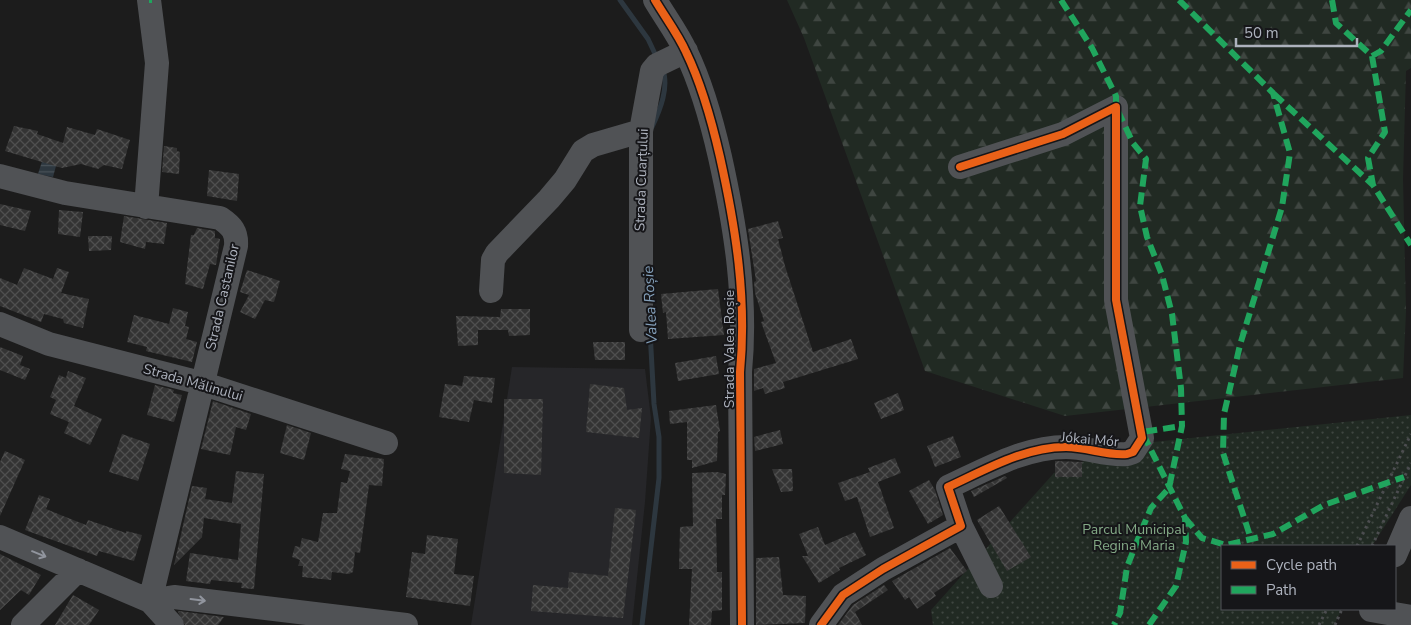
<svg xmlns="http://www.w3.org/2000/svg" width="1411" height="625" font-family="'Nunito Sans',sans-serif">
<defs>
<pattern id="forest-firs" width="22" height="20" patternUnits="userSpaceOnUse" patternTransform="scale(1.25)"><rect width="22" height="20" fill="#212a23"/><path d="M5 1l3.5 6h-7zM16 11l3.5 6h-7z" fill="#3f4641"/></pattern>
<pattern id="park-dots" width="8" height="8" patternUnits="userSpaceOnUse" patternTransform="scale(1.25)"><rect width="8" height="8" fill="#212a23"/><path d="M2 2h.1M6 6h.1" fill="none" stroke="#3f4641" stroke-width="1.8" stroke-linecap="round"/></pattern>
<pattern id="water-rules" width="6" height="5" patternUnits="userSpaceOnUse" patternTransform="scale(1.25)"><rect width="6" height="5" fill="#2d373f"/><path d="M0 2.5h6" fill="none" stroke="#495259"/></pattern>
<pattern id="building-cross-hatch" width="8" height="8" patternUnits="userSpaceOnUse" patternTransform="scale(1.25)"><rect width="8" height="8" fill="#343434"/><path d="M0 0l8 8M0 8l8-8" fill="none" stroke="#4f4f4f"/></pattern>
</defs>
<rect width="100%" height="100%" fill="#1c1c1c"/>
<path fill="#262629" d="M512 367 645 369 651 418 645 502 632 625H471Z"/>
<path fill="url(#forest-firs)" d="M787 0H1411V68L1406 71 1403 179 1406 311 1403 378 1065 416 925 371 804 38Z"/>
<path fill="url(#park-dots)" d="M1411 415V485L1372 546H1222V609H1342L1334 625H933L931 610 1054 473 1125 445Z"/>
<path fill="url(#water-rules)" d="M45 152 59 155 53 177 38 174Z"/>
<g fill="none" stroke-linecap="round" stroke-linejoin="round">
<path stroke="#2d373f" stroke-width="5" d="M620 0 648 39 657 58
M652 127C660 110 670 86 662 68
M642 625 659 478V437L654 404 650 331"/>
</g>
<path fill="url(#building-cross-hatch)" d="M14 126 38 131 37 134 63 143 67 127 95 135 97 129 130 140 122 169 104 165 98 169 81 164 62 168 5 151Z
M164 146 177 148V151L180 152 179 174 162 172Z
M209 170 239 174 237 201 207 196Z
M0 204 31 211 25 231 0 225Z
M59 210 83 212 80 237 58 234Z
M124 216 167 223 164 244 146 242 145 249 120 242Z
M778 221 783 238 778 239 785 266 813 352 851 339 858 359 783 382 785 388 765 394 763 388 754 391V369L776 363 761 322 764 321 755 293 754 282 756 281 748 229Z
M197 228 215 231V238L220 239 216 265 210 264 203 289 185 284 191 235H194Z
M88 236H112L111 250 89 251Z
M24 268 53 279 57 268 69 272 61 293 89 299 83 328 64 323 63 319 44 314 41 322 0 306V278L17 285Z
M247 270 280 281 274 302 265 300 255 319 240 312 249 295 240 292Z
M718 289 724 335 668 339 666 312 663 313 661 294Z
M173 308 188 312 185 326 189 327 186 339 197 342 192 362 146 351 147 347 127 342 134 315 169 324Z
M501 309H530V335L509 336 508 330H478V345L458 346 456 316 500 317Z
M593 342H625V360H595Z
M0 347 23 356 20 365 30 369 25 380 0 370Z
M716 356 719 374 678 381 675 363Z
M68 371 86 378 74 406 102 419 90 445 64 433 69 422 50 414 56 400 50 397 59 375 66 378Z
M464 376 495 378 492 403 474 400 469 422 439 417 445 384 462 386Z
M590 384 624 388 627 410 642 408 639 438 586 432Z
M155 385 174 390 173 393 182 395 174 422 147 415Z
M898 393 904 410 881 419 874 403Z
M504 399H543L541 475 504 473Z
M213 401 251 414 246 430 236 427 230 455 201 449Z
M716 405 720 431 718 432 717 461 692 468V460H687V422L670 424 669 411Z
M287 425 311 433 304 460 280 453Z
M780 430 783 444 755 451 754 437Z
M122 434 150 444 138 481 109 472Z
M953 436 961 457 935 467 927 446Z
M5 451 25 460 0 516V462Z
M345 454 384 459 382 486 369 485 360 553 355 552 353 572 349 574 332 572 331 580 302 577 303 566H298L300 560 292 557 295 546 300 547 302 538 318 542 323 513H337L341 482 347 483 350 471 341 469Z
M895 458 901 473 878 482 894 528 870 537 857 497 845 501 838 483 870 472 868 468Z
M1055 461 1082 462V477H1055Z
M772 469H792L793 491 781 492Z
M236 471 264 474 254 589 241 588 242 583 211 580 210 584 186 581 190 553 238 560 241 524 204 518 202 537 174 565 192 486 207 488 205 499 232 503Z
M717 472 726 474 725 495H722V519H716L717 572H722V610L712 611 711 625H689L692 569H679L680 527 693 526 692 473Z
M1005 476 1007 478 974 497 971 491Z
M929 480 935 490 943 515 928 524 909 491Z
M39 495 50 499 46 509 63 516 86 525 88 520 126 533V531L142 535 134 561 99 551 97 556 25 530Z
M999 506 1031 557 1007 571 977 520Z
M615 508 636 510 623 618 531 611 533 585 568 588 569 572 608 576Z
M818 527 825 545 855 532 866 555 839 568 840 570 819 583 802 556H808L799 534Z
M427 535 458 539 454 574 474 576 470 606 406 597 412 552 425 554Z
M950 548 967 571 934 593 936 596 917 609 909 597 905 600 892 581Z
M0 554 41 575 29 595 21 590 0 610Z
M779 557 783 595 806 596 805 623 756 625V558Z
M884 585 888 590 855 612 862 625H838L853 605Z
M73 595 99 610 89 625H55Z
M178 612 179 611 224 617 218 625H185Z"/>
<g fill="none" stroke-linecap="round" stroke-linejoin="round">
<path stroke="#4c4d50" stroke-width="3" stroke-dasharray="2.5 4" stroke-linecap="butt" d="M1357 546 1411 434
M1372 546 1411 463
M1319 625 1327 609
M1335 625 1342 609"/>
<path stroke="#505255" stroke-width="24" d="M655 0C665 17 678 34 686 52 702 85 712 122 720 157 736 229 747 299 740 372L742 625
M0 176 65 193 220 218C232 226 237 232 236 246L150 601
M146 207 157 63 149 0
M491 291 493 260 497 253 549 199 565 180 583 151 593 145 641 131
M0 324 49 344 201 383 386 443
M641 330V131L652 71 657 65 686 51
M961 526 991 586
M0 537 150 601 172 625
M1395 555 1411 518
M150 601 174 597 406 625
M1371 610 1411 617
M23 625 78 570
M821 625 843 595 883 569 961 526 948 487C985 470 1024 447 1066 447 1087 447 1107 456 1127 454L1133 452 1142 438 1116 300V107L1063 134 960 167"/>
<path stroke="#20a55d" stroke-width="6" stroke-dasharray="12 6" stroke-linecap="butt" d="M149 0H152
M1061 0 1092 48 1116 96V107L1133 143 1146 159 1140 206 1147 237 1162 275 1172 314 1181 388 1182 426 1169 488 1151 508 1140 534 1127 567 1120 613 1114 625
M1179 0 1273 93 1290 153 1282 207 1240 345 1224 414 1223 453 1251 539
M1332 0 1336 23 1372 56 1385 132 1368 158 1373 185 1411 245
M1372 56 1381 51 1411 10
M1274 94 1373 185
M1185 518 1202 538 1226 545 1273 534 1324 505 1404 477
M1149 625 1176 586 1186 542 1185 518 1142 432 1182 426"/>
<g stroke="#161619" stroke-width="11">
<path id="cycleway" d="M655 0C665 17 678 34 686 52 702 85 712 122 720 157 736 229 747 299 740 372L742 625
M821 625 843 595 883 569 961 526 948 487C985 470 1024 447 1066 447 1087 447 1107 456 1127 454L1133 452 1142 438 1116 300V107L1063 134 960 167"/>
</g>
<use href="#cycleway" stroke="#ea6118" stroke-width="8"/>
</g>
<defs><path id="oneway-shaft" d="M-6 0H5M1.5-3L5.5 0L1.5 3" fill="none" stroke-width="1.6" stroke-linecap="round" stroke-linejoin="round" transform="scale(1.25)"/></defs>
<g stroke="#91959e">
<use href="#oneway-shaft" transform="translate(39 554) rotate(22)"/>
<use href="#oneway-shaft" transform="translate(198 600) rotate(7)"/>
</g>
<g text-anchor="middle" stroke-width="4" stroke-linejoin="round" paint-order="stroke">
<g font-size="14" fill="#adb2bd" stroke="#161619">
<text transform="translate(641 180) rotate(-88)" y="5">Strada Cuarțului</text>
<text transform="translate(222 297) rotate(-77)" y="5">Strada Castanilor</text>
<text transform="translate(729 349) rotate(-90)" y="5">Strada Valea Roșie</text>
<text transform="translate(193 382) rotate(16)" y="5">Strada Mălinului</text>
<text transform="translate(1090 439) rotate(5)" y="5">Jókai Mór</text>
</g>
<g font-size="14" fill="#83a986" stroke="#161619">
<text x="1134" y="534">Parcul Municipal<tspan x="1134" dy="16">Regina Maria</tspan></text>
</g>
<g font-size="15" font-style="italic" fill="#839fb9" stroke="#161619">
<text transform="translate(650 305) rotate(-93)" y="5">Valea Roșie</text>
</g>
</g>
<rect x="1221" y="545" width="175" height="65" fill="#161619" stroke="#52545b"/>
<rect x="1231" y="561" width="25" height="8" fill="#ea6118" stroke="#52545b"/>
<text x="1266" y="570" font-size="15" fill="#adb2bd">Cycle path</text>
<rect x="1231" y="586" width="25" height="8" fill="#20a55d" stroke="#52545b"/>
<text x="1266" y="595" font-size="15" fill="#adb2bd">Path</text>
<path d="M1236 38v8h121v-8" fill="none" stroke="#adb2bd" stroke-width="2.5"/>
<text x="1244" y="38" font-size="15" fill="#adb2bd" stroke="#161619" stroke-width="4" paint-order="stroke">50 m</text>
</svg>
